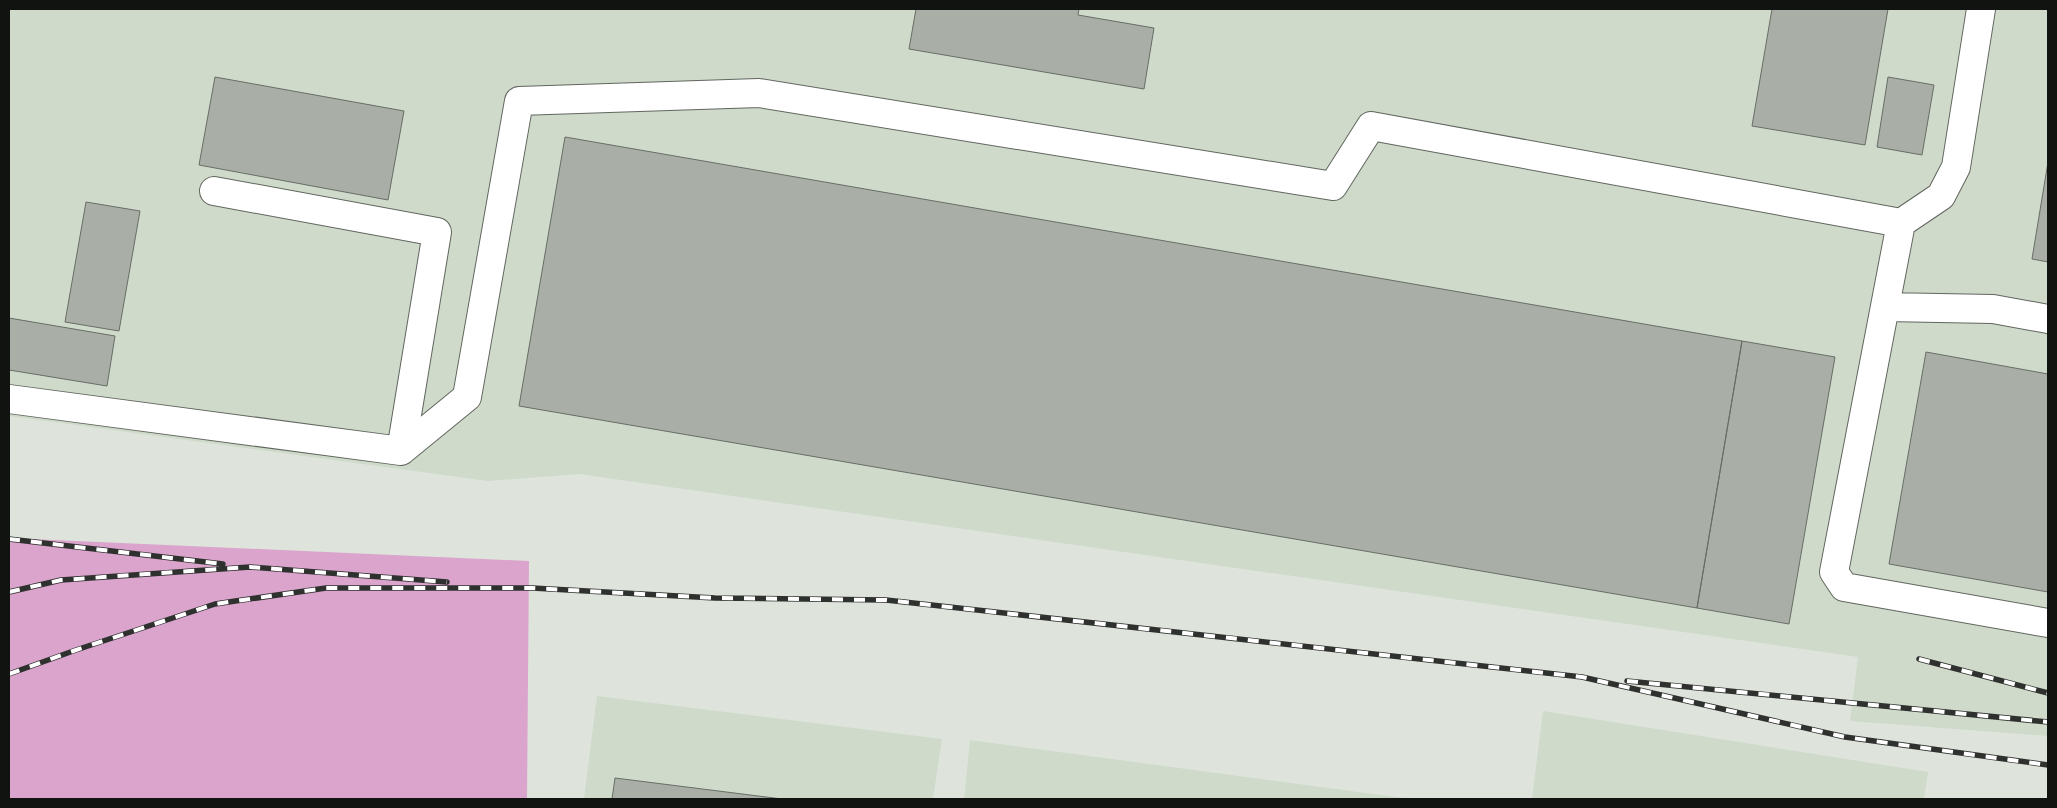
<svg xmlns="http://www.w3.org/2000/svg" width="2057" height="808" font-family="Mulish,sans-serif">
<rect width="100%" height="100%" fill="#dee4dc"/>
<path fill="#cfdacb" d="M9 9H2048V736L1850 721 1858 657 579 474 488 481 9 416Z
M597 696 942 739 933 799H584Z
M1543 711 1928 772 1924 799H1532Z
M970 740 1411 799H964Z"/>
<path fill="#daa4cc" d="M9 538 529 561 527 799H9Z"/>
<path fill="#a9afa7" stroke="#686d66" d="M916 9H1079L1078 15 1154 28 1144 89 909 49Z
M1772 9H1888L1865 145 1752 126Z
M215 77 404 111 388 200 199 165Z
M1888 77 1934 85 1922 155 1877 147Z
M565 137 1742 341 1697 608 519 406Z
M2048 162V262L2032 259Z
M86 202 140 211 119 331 65 322Z
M9 318 115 336 107 386 9 370Z
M1742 341 1835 357 1789 624 1697 608Z
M1926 352 2048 374V592L1889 564Z
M615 778 782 799H612Z"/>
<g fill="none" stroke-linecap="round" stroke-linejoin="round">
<g stroke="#61665e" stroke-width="30">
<path id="minor" d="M214 191 437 232 401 451
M1901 223 1834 572 1844 587 2048 623
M1885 307 1993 309 2048 319
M9 399 401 451 467 397 519 101 759 93 1333 186 1371 126 1901 223 1941 196 1956 167 1981 9"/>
</g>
<use href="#minor" stroke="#fff" stroke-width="28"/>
<g stroke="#2f312e" stroke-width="5.5">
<path id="rail" d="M9 539 223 564
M9 592 61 580 250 567 447 582
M1919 659 2048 693
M9 674 76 650 215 604 326 588H532L715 598 886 600 1582 677 1845 737 2048 765
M1627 681 2048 722"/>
</g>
<use href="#rail" stroke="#fff" stroke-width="4" stroke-dasharray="11" stroke-linecap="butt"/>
</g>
<rect width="2057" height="808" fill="none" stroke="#111310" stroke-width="20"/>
</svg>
